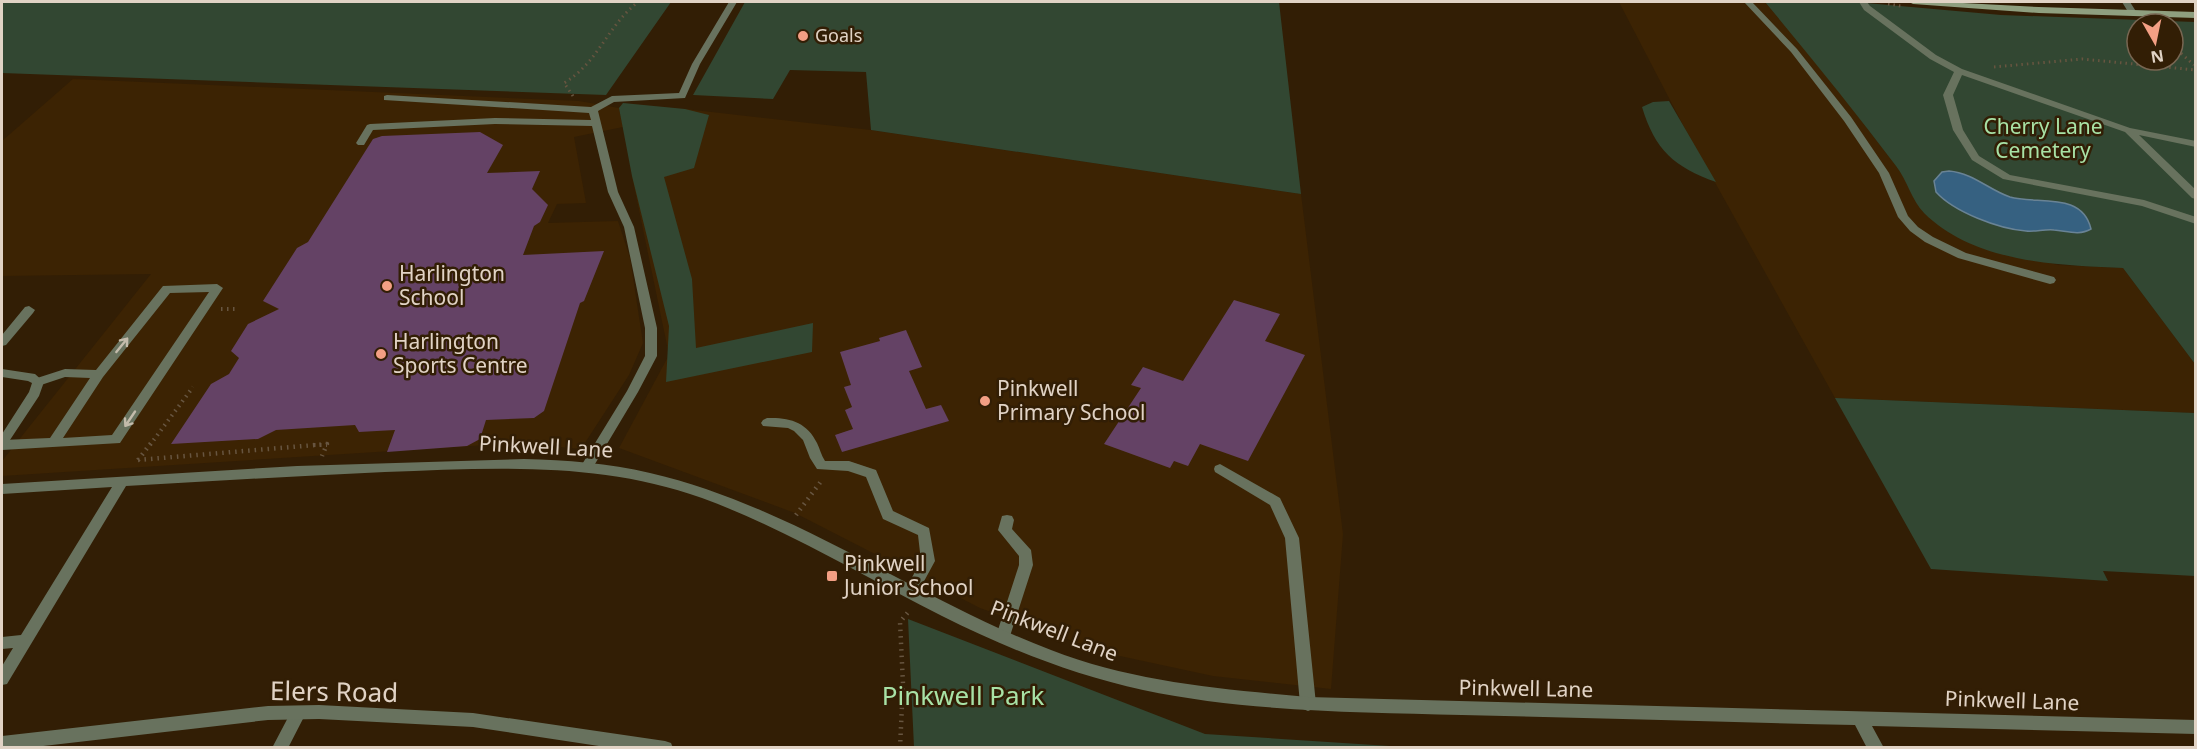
<svg xmlns="http://www.w3.org/2000/svg" width="2197" height="749" font-family="'Noto Sans',sans-serif">
<rect width="100%" height="100%" fill="#321e05"/>
<path fill="#3c2303" d="M1619 2H1765L1824 72 1903 175 1923 212 1945 229 1971 243 2058 265 2123 268 2195 364V413L1835 398 1683 125Z
M73 79 579 101 619 108 623 127 574 137 586 203 557 204 548 223 618 221 630 258 643 343 629 375 581 449 517 443 2 476V461L151 274 2 276V141Z
M685 109 871 130 1301 194 1343 534 1331 689 1213 676 1106 653 980 608 795 513 619 448 669 355 632 176Z"/>
<path fill="#324732" fill-rule="evenodd" d="M2 2H671L606 95 2 73Z
M745 2H1279L1301 194 871 130 866 72 790 70 773 99 693 95Z
M1765 2H1855L2001 15 2195 22V364L2123 268C2056 265 1975 263 1924 213 1912 201 1907 180 1896 166 1854 110 1810 56 1765 2ZM2137 24H2173V60H2137Z
M1669 101 1716 182C1674 167 1655 150 1642 107L1653 102Z
M623 103 685 109 709 115 694 168 664 177 692 279 696 348 813 323 812 352 666 382 669 326 632 176 619 108Z
M1835 398 2195 413V576L2103 571 2108 581 1931 569Z
M908 619 1205 734 1405 747H914Z"/>
<path fill="#366181" stroke="#698395" stroke-width="1.5" d="M1949 171C1973 173 1989 190 2010 197 2037 205 2082 191 2091 229 2079 236 2067 231 2054 230 2045 229 2035 232 2026 231 1999 229 1954 212 1936 192L1934 181 1942 172Z"/>
<path fill="#644265" d="M480 132 503 145 487 173 540 171 532 189 548 205 540 222 534 226 523 255 604 251 584 301 580 303 544 411 534 418 486 420 480 439 467 446 387 452 395 430 359 432 355 425 276 430 258 439 171 444 211 384 229 374 239 358 231 351 248 324 279 309 263 301 297 248 308 242 373 139 382 136Z
M1234 300 1280 314 1265 341 1305 355 1248 461 1200 444 1188 466 1174 461 1170 468 1104 444 1141 388 1131 385 1143 367 1183 381Z
M906 330 922 367 909 371 926 409 941 405 949 421 842 452 835 435 853 429 845 410 852 407 844 387 851 385 840 352 880 341 879 338Z"/>
<g fill="none" stroke-linecap="round" stroke-linejoin="round">
<path stroke="#675540" stroke-width="3" stroke-dasharray="1.5 4" stroke-linecap="butt" d="M1888 4 1901 6
M2173 46 2194 65
M1994 67 2082 59 2196 70
M573 96 564 83C599 62 607 26 638 2"/>
<path stroke="#675540" stroke-width="4" stroke-dasharray="1.5 4.5" stroke-linecap="butt" d="M221 309H238
M150 445 193 387
M314 445H327"/>
<path stroke="#675540" stroke-width="4.5" stroke-dasharray="1.5 5" stroke-linecap="butt" d="M138 460 327 444 322 456
M138 460 151 443
M796 515 822 480
M900 748 903 684 900 622 909 611"/>
<path fill="#68725e" fill-rule="evenodd" d="M729 2H737L700 64 685 98 614 102 598 111 618 192 634 227 657 328V356L638 392 592 469H582L581 466 627 391 645 356V328L624 227 608 192 592 126 495 124 373 130 364 145H358L356 143 367 125 370 124 495 118 591 120 589 113 384 100V96L387 95 591 107 612 96 679 93 692 64Z
M1744 2H1752L1797 49 1851 117 1889 173 1908 216 1918 227 1933 237 1966 253 2054 277 2056 280 2054 283 2050 284 1958 258 1925 242 1910 231 1898 217 1879 173 1844 121 1791 52Z
M1859 2H1867L1870 6 1936 55 1962 69 2130 128 2196 141V147L2139 135 2196 190V199L2192 198 2125 132 1962 75 1953 95 1963 130 1979 156 2010 175 2144 200 2196 217V224L2142 206 2003 179 1972 160 1953 130 1943 95 1954 72 1930 59 1864 10Z
M2122 2H2130L2137 13 2136 15H2130Z
M217 284 223 288 120 443 2 450V440L50 438 90 378 65 377 38 386 32 382 34 379 65 369 96 370 163 286ZM209 292 112 435 63 438 103 377 170 293Z
M767 418C789 417 807 422 817 443 820 449 821 455 825 461H849L876 470 893 511 929 528 935 561 916 596 911 598 906 596 904 592 921 561 918 535 883 519 866 477 848 471 817 469 810 458 803 440 794 431 788 428 763 426 761 423 763 420Z
M1220 464 1280 498 1299 538 1316 704 1313 709 1308 711 1303 709 1300 704 1285 538 1270 505 1215 472 1214 469 1215 466Z
M1007 515 1012 516 1014 520 1012 529 1031 550 1033 565 1010 636 1008 640 1003 642 998 640 996 636 1019 565V556L998 530 1002 516Z
M298 706 303 708 306 713 288 748H272L293 708Z"/>
<path fill="#68725e" fill-rule="evenodd" d="M29 306 35 310 33 313 6 345 2 346V335L25 307Z
M2 369 35 374 44 382 39 396 6 446 2 448V434L29 392 32 383 28 381 2 377Z
M524 459C567 460 608 463 650 473 793 506 914 598 1051 650 1133 682 1221 689 1308 697L2196 720V734L1872 726 1884 748H1867L1855 725C1724 722 1593 718 1462 715 1356 712 1248 712 1143 690 1073 675 1006 648 942 616 863 576 786 529 702 498 599 461 492 468 385 472 298 476 212 481 126 486L7 684 2 685V666L13 648 2 649V637L21 635 112 487 2 494V484L297 466Z
M319 705 473 713 665 741 671 743 673 748H612L473 727 319 719 268 720 26 748H2V736L268 706Z"/>
<path fill="#8f9f7f" fill-rule="evenodd" d="M1909 2H1944L2039 7 2196 12V18L2039 13 1913 4Z"/>
</g>
<defs><path id="oneway-shaft" d="M-6 0H5M1.5-3L5.5 0L1.5 3" fill="none" stroke-width="1.6" stroke-linecap="round" stroke-linejoin="round" transform="scale(1.5)"/></defs>
<g stroke="#c3bbab">
<use href="#oneway-shaft" transform="translate(122 345) rotate(-51)"/>
<use href="#oneway-shaft" transform="translate(130 419) rotate(124)"/>
</g>
<g fill="#f39f84" stroke="#321e05" stroke-width="2">
<circle cx="803" cy="36" r="6"/>
<circle cx="387" cy="286" r="6"/>
<circle cx="381" cy="354" r="6"/>
<circle cx="985" cy="401" r="6"/>
<rect x="826" y="570" width="12" height="12" rx="3"/>
</g>
<g text-anchor="middle" stroke-width="5" stroke-linejoin="round" paint-order="stroke">
<g font-size="18" fill="#e1d3c5" stroke="#321e05" text-anchor="start">
<text x="815" y="42">Goals</text>
</g>
<g font-size="21" fill="#a8e2a6" stroke="#321e05">
<text x="2043" y="134">Cherry Lane<tspan x="2043" dy="24">Cemetery</tspan></text>
</g>
<g font-size="21" fill="#e1d3c5" stroke="#321e05" text-anchor="start">
<text x="399" y="281">Harlington<tspan x="399" dy="24">School</tspan></text>
<text x="393" y="349">Harlington<tspan x="393" dy="24">Sports Centre</tspan></text>
<text x="997" y="396">Pinkwell<tspan x="997" dy="24">Primary School</tspan></text>
<text x="844" y="571">Pinkwell<tspan x="844" dy="24">Junior School</tspan></text>
</g>
<g font-size="21" fill="#e1d3c5" stroke="#321e05">
<text transform="translate(546 447) rotate(3)" y="7">Pinkwell Lane</text>
<text transform="translate(1054 631) rotate(21)" y="7">Pinkwell Lane</text>
<text transform="translate(1526 689) rotate(1)" y="7">Pinkwell Lane</text>
<text transform="translate(2012 701) rotate(2)" y="7">Pinkwell Lane</text>
</g>
<g font-size="26" fill="#e1d3c5" stroke="#321e05">
<text transform="translate(334 692) rotate(1)" y="9">Elers Road</text>
</g>
<g font-size="26" fill="#a8e2a6" stroke="#321e05">
<text x="963" y="705">Pinkwell Park</text>
</g>
</g>
<rect width="2197" height="749" fill="none" stroke="#e1d3c5" stroke-width="6"/>
<g transform="translate(2155 42) rotate(171)"><circle r="28" fill="#321e05" stroke="#786652" stroke-width="1.5"/>
<path d="M0-4.5L10 22L0 15L-10 22Z" fill="#f39f84"/>
<text y="-9" font-size="16" font-weight="bold" text-anchor="middle" fill="#e1d3c5">N</text>
</g>
</svg>
